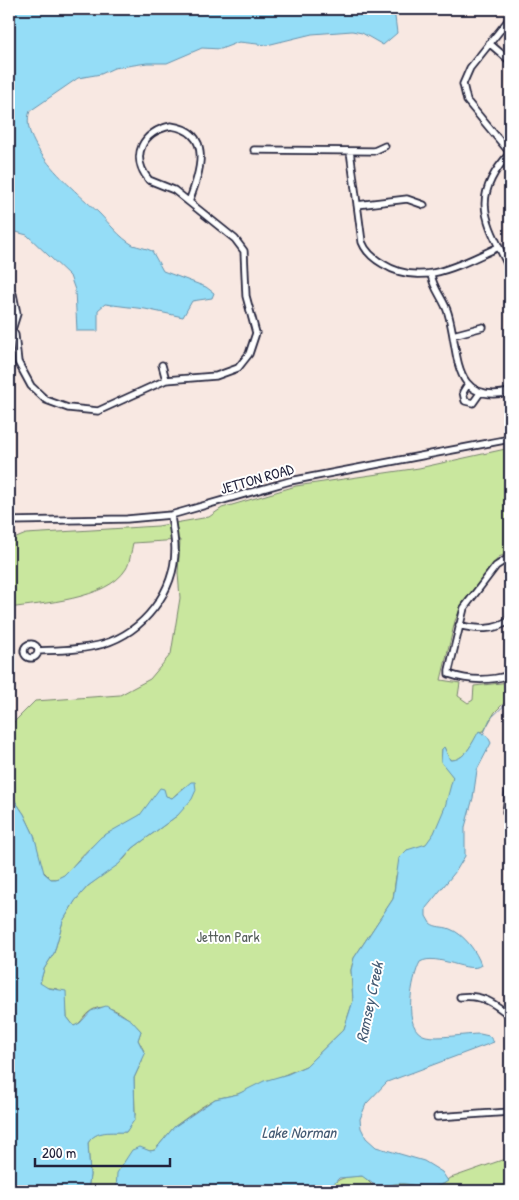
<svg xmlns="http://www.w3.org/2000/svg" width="519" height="1200" font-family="'Patrick Hand',sans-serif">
<rect width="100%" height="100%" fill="#f8e8e2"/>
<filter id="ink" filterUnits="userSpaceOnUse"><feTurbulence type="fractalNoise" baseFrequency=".02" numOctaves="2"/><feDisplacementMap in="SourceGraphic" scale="10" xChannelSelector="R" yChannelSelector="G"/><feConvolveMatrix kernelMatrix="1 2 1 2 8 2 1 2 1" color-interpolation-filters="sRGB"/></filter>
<g filter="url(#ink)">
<path fill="#c9e79e" stroke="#76846c" d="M510 448V552L499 557 463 602 455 621 441 680 460 683 458 696 468 703 473 700 474 686 510 682V697L495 712 484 731 479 732C472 743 465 761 450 760L444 747 442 749C440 763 446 765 453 777 453 792 438 835 425 845 420 849 413 849 407 850L396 876 393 899 354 958 351 970 353 1001 344 1029 306 1066 238 1094 215 1099 200 1108 174 1127 155 1150 150 1151 137 1148 116 1191H88L90 1175 88 1143C96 1129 112 1132 126 1132L135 1115 134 1078 142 1061 144 1051 138 1040 141 1031C129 1018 106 997 88 1013 82 1018 81 1024 74 1026L67 1017 66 1004 58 989 43 987 40 983 44 969 54 953 63 921 75 901 88 886 124 859 133 848 178 815 184 787 172 798 165 796 164 791C156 798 143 815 134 820 110 832 96 840 78 860 71 868 64 880 51 879L42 870 34 835 24 814 9 792V727L35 701 120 695 150 679 171 654 180 598 178 573 180 540 133 543C131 551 130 563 126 569 107 600 42 603 9 608V541L26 534 158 526 209 517 222 508 296 486 419 468Z
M502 1160 510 1162V1191H328C338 1176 346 1177 363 1176L374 1187C382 1185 391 1182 398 1182 412 1183 438 1195 448 1179Z"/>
<path fill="#95ddf7" stroke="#6792ac" d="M9 9H59L70 11 86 9H394L397 33 383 45 362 33 352 31 312 34 267 45 239 42 221 49 202 48 167 63H147L114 68 101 74 78 78 30 111C17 145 78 193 99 213 110 224 119 237 133 245 139 247 146 248 152 251L163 271 206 287 214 293 212 298 192 301 183 317 145 309 105 304 98 310V331H77L75 290 70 276 27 235 9 230Z
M479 731 488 737 491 743 477 770 473 798 465 827V856L456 871 426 908V916L430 923C436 928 443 926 450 929 464 934 477 952 481 965 470 975 437 952 420 962 412 977 401 1031 426 1036 437 1039 466 1034 480 1034L489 1036 494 1042 387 1082 366 1104 360 1119 361 1128 366 1138 376 1147 424 1161 442 1172 448 1181C424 1199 401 1171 383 1191L362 1176 339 1178 328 1191H116L117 1173 132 1150 140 1147 150 1151 155 1150 174 1127 215 1099 238 1094 264 1081 288 1074 306 1066 344 1029 353 1001 351 970 354 958 393 899 399 858 407 850 426 844 434 833 445 807 453 777 441 762 442 749 444 747 450 760C465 761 472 743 479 731Z
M191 782H195L196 790 192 799 178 815 133 848 119 864 88 886 75 901 63 921 54 953 44 969 40 983 48 988 66 991 67 1017 74 1026 80 1023 91 1011 106 1006 131 1020 141 1031 138 1040 145 1054 134 1078 135 1119 126 1132C112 1133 96 1129 88 1143L90 1175 88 1191H9V792L24 814 34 835 44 873 51 879H56L64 875 101 837 140 815 160 788 164 789 166 796 172 798Z"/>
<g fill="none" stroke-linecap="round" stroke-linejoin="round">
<path stroke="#6792ac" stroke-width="1" d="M483 735 490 719 510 700"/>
<g stroke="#22223b" stroke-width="9">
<path id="minor" d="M489 43 510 61
M171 126C215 132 199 174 189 202L174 190 149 180C129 156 143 131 171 126Z
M254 150 374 151 385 146
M350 151 362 242C366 252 374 259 383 264 422 289 462 263 499 247
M510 153 467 101 463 84 470 68 510 18
M510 153C468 199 487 221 510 270
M357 205 407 199 424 205
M431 274C433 289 444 299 448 313 460 352 450 405 510 392
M13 294 17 314 12 330 15 335 18 362 31 386 46 400 68 408 98 411 166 380 216 376 238 368 249 354 256 333 246 296 244 251 235 239 189 202
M453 335 483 327
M162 365 166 380
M468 384 463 392 465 401 473 403 480 393
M9 521 127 519 171 515 290 481 510 439
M510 557 496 566 464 608 449 670V674C469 681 490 681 510 675
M459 625C475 630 496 631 510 620
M24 651a7 7 0 1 1 14 0a7 7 0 1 1-14 0Z
M38 651C59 650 82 650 103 644 143 632 175 592 175 549 175 538 172 526 171 515
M506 812 510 782
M460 997C482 994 494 1003 510 1016
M437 1117 510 1112"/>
</g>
<use href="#minor" stroke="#fff" stroke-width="5.5"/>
</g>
</g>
<g text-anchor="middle" stroke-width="4" stroke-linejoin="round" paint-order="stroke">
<g font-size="15" fill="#22223b" stroke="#fff">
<text transform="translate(257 479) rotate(-16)" y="5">JETTON ROAD</text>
</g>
<g font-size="15" fill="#545d59" stroke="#fff">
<text x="228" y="942">Jetton Park</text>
</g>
<g font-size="16" font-style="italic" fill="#445a73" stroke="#fff">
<text transform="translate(369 1002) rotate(-78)" y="6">Ramsey Creek</text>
<text x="299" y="1138">Lake Norman</text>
</g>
</g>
<rect width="519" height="1200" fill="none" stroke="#fff" stroke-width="30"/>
<rect x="15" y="15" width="489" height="1170" fill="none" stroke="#22223b" stroke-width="2" filter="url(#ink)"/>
<path d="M35 1158v8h135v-8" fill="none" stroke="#22223b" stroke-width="2.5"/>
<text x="42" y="1158" font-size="15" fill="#22223b" stroke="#ffffff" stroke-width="4" paint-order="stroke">200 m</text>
</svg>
